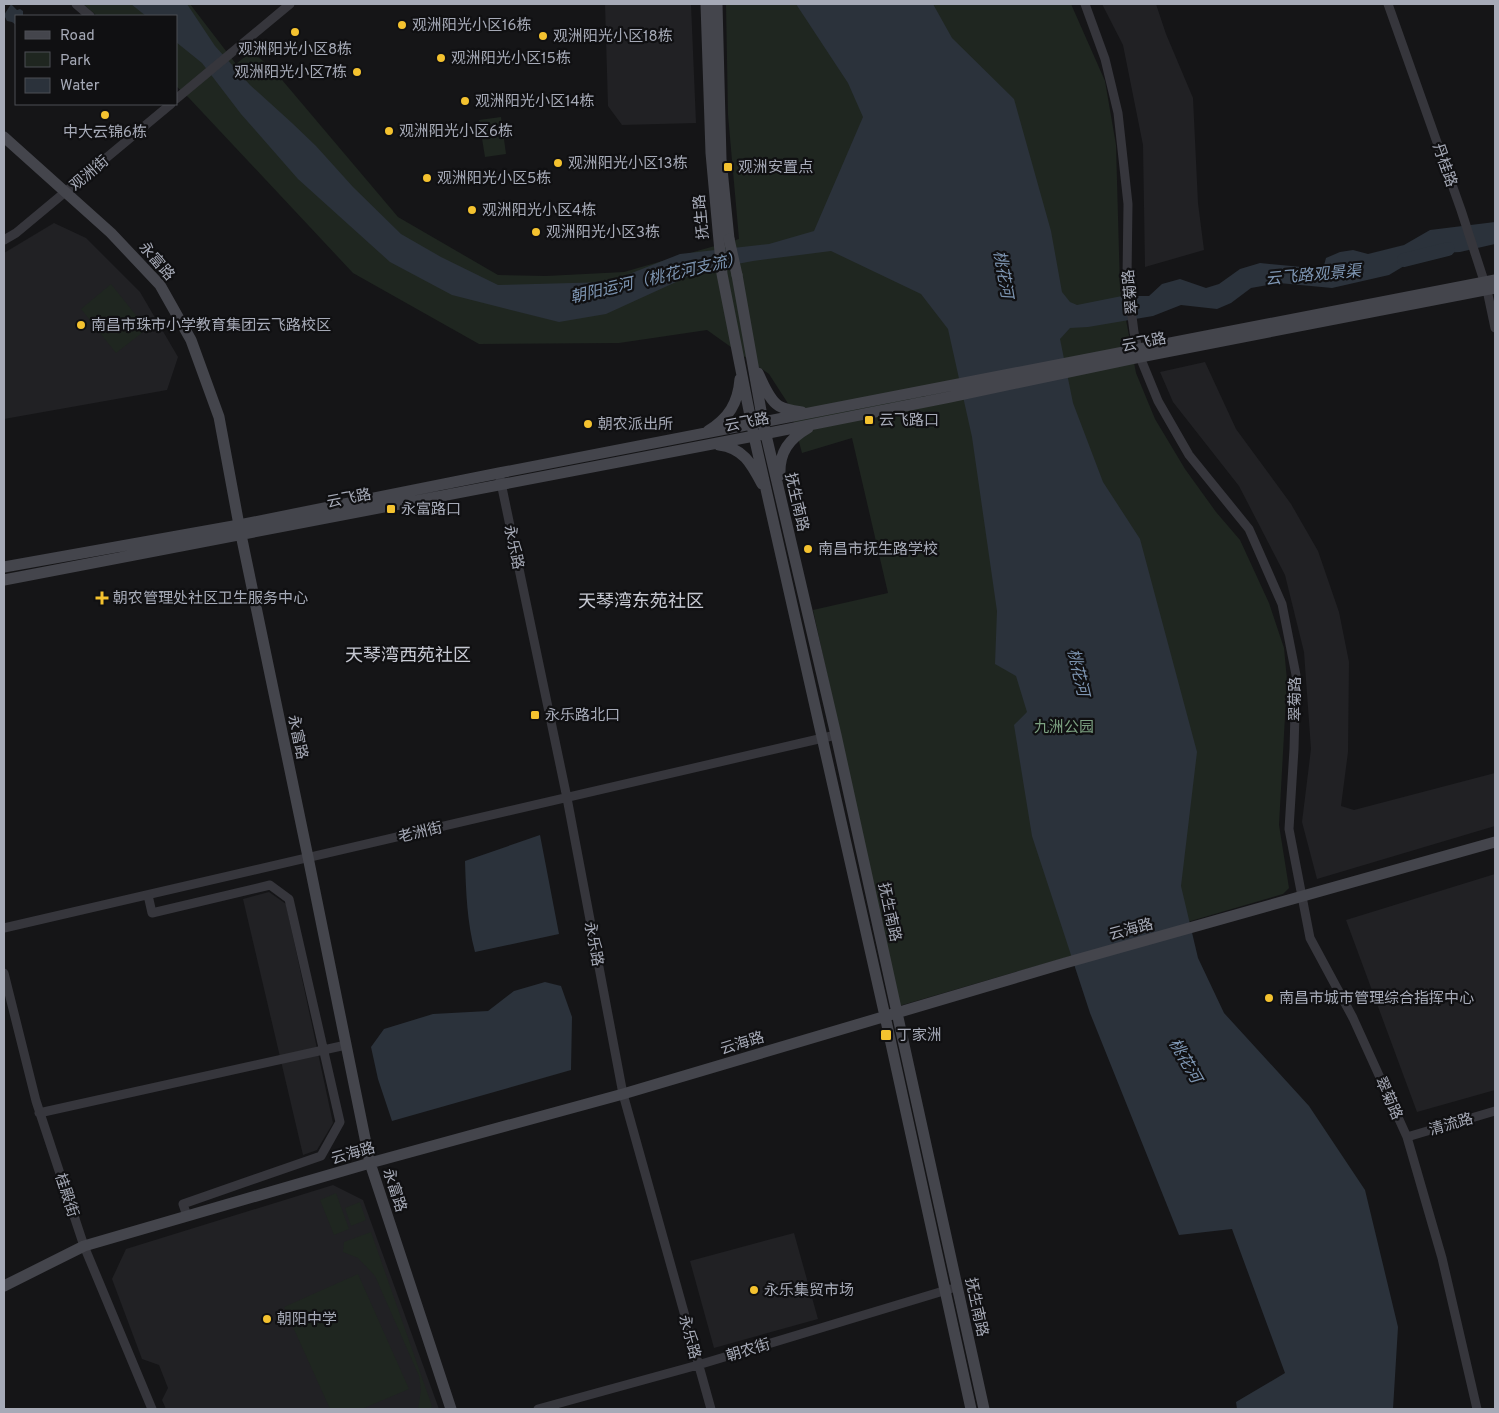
<svg xmlns="http://www.w3.org/2000/svg" width="1499" height="1413" font-family="Overpass,'Noto Sans SC',sans-serif">
<rect width="100%" height="100%" fill="#151517"/>
<path fill="#212124" d="M605 4H691L696 123 622 125 608 106Z
M1102 4H1156L1166 34 1193 98 1198 203 1204 250 1145 267 1143 145 1123 45Z
M54 223 86 238 140 292 178 357 167 390 4 419V253Z
M1205 362 1236 429 1291 504 1318 551 1339 612 1349 662 1348 752 1341 806 1354 810 1495 773V826L1317 879 1302 822 1311 749 1304 652 1285 575 1239 486 1173 402 1160 372Z
M1495 874V1090L1417 1112 1346 920Z
M269 892 286 904 333 1123 317 1150 303 1155 243 899Z
M333 1185 363 1200 439 1409H166L162 1400 168 1388 159 1365 142 1359 112 1279 126 1249Z
M794 1233 818 1319 714 1348 690 1261Z"/>
<path fill="#1f2620" d="M83 4H190L236 64 252 51 277 74 398 217 498 275 546 276 624 272 739 239 728 115 726 4H1071L1105 81 1116 145 1120 288 1136 373 1155 419 1185 469 1216 512 1240 540 1269 603 1284 648 1287 680 1279 825 1289 888 1283 894 899 1006 813 610 888 593 852 438 802 453 789 405 769 374 707 330 619 343 479 344 353 273 189 98 176 86V16H97Z
M501 117 506 154 485 157 479 120Z
M111 284 147 329 116 353 81 309Z
M336 1193 349 1229 334 1235 320 1200Z
M360 1202 366 1220 351 1226 345 1208Z
M371 1232 432 1406 431 1409H418L421 1390 419 1376 375 1276 358 1258 343 1252 344 1242Z
M358 1274 409 1389 362 1409H330L284 1307Z"/>
<path fill="#2b323b" d="M11 4 17 10 20 9 23 11V16H16V25L12 22 7 21 4 15Z
M131 4H187L215 46 250 85 292 123 316 146 353 187 401 234 441 257 498 285 609 282 680 254 769 244 814 231 863 117 848 83 796 4H933L952 38 1014 99 1051 231 1062 292 1070 302 1077 305 1122 296H1149L1162 284 1180 279 1206 288 1219 284 1240 269 1260 263 1323 269 1326 258 1340 252 1353 250 1368 254 1404 245 1430 230 1495 222V244L1460 252 1424 254 1389 275 1332 288 1279 283 1251 288 1231 303 1217 309 1181 305 1153 316 1088 327 1070 328 1060 339 1073 403 1103 482 1140 539 1197 752 1181 886 1198 958 1224 1013 1309 1106 1365 1190 1398 1327 1393 1409H1237L1236 1402 1285 1373 1232 1229 1179 1235 1090 1013 1032 836 1014 725 1027 712 1016 676 995 664 997 611 972 437 948 329 921 294 831 251 753 261 700 271 606 314 559 322 452 295 390 262 298 179 241 114 202 63 176 42V16H146Z
M540 835 559 934 475 952C467 922 466 892 465 861Z
M545 982 561 986 572 1017 571 1070 392 1121 378 1079 371 1047 384 1029 433 1014 488 1011 514 991Z"/>
<g fill="none" stroke-linecap="round" stroke-linejoin="round">
<path stroke="#2b323b" stroke-width="14" d="M1404 260 1448 249"/>
<path stroke="#36363c" stroke-width="9" d="M76 4 90 16
M1085 4 1105 59 1118 113 1128 204 1127 277 1134 332 1140 357 1158 401 1189 455 1249 529 1282 604 1296 675 1294 749 1289 829 1310 938 1353 1018 1407 1137 1442 1258 1477 1409
M1388 4 1461 210 1487 290 1495 328
M176 99C214 67 252 36 290 4
M4 240 16 233 171 104
M500 478 567 798 623 1094 711 1409
M148 895 152 913 270 885 289 899 340 1122 321 1156 183 1204 187 1216
M4 928 836 735
M4 973 36 1101 84 1246 152 1409
M39 1113 346 1045
M1407 1137 1495 1111
M538 1409 698 1365 950 1289"/>
<path stroke="#44454c" stroke-width="11" d="M706 4 711 153 722 274 754 436 885 1016 971 1409
M717 4 721 159 729 239
M4 137 111 233 160 285 191 340 219 417 239 525 308 857 370 1163 451 1409
M737 275 763 422 836 735 984 1409
M758 373C763 383 769 400 779 406 786 410 795 411 802 412
M708 431C729 418 738 403 740 379
M719 445C743 448 751 463 762 484
M780 475C779 452 789 439 808 428
M4 567 239 525 499 473 1495 280
M4 580 754 436 950 397 1140 357 1495 288
M4 1286 84 1246 370 1163 623 1094 1065 963 1495 842"/>
<path stroke="#44454c" stroke-width="11" d="M729 239 737 275"/>
</g>
<g fill="#f4c22f" stroke="#101012" stroke-width="2">
<circle cx="402" cy="25" r="5"/>
<circle cx="295" cy="32" r="5"/>
<circle cx="543" cy="36" r="5"/>
<circle cx="441" cy="58" r="5"/>
<circle cx="357" cy="72" r="5"/>
<circle cx="465" cy="101" r="5"/>
<circle cx="105" cy="115" r="5"/>
<circle cx="389" cy="131" r="5"/>
<circle cx="558" cy="163" r="5"/>
<rect x="723" y="162" width="10" height="10" rx="2.5"/>
<circle cx="427" cy="178" r="5"/>
<circle cx="472" cy="210" r="5"/>
<circle cx="536" cy="232" r="5"/>
<circle cx="81" cy="325" r="5"/>
<rect x="864" y="415" width="10" height="10" rx="2.5"/>
<circle cx="588" cy="424" r="5"/>
<rect x="386" y="504" width="10" height="10" rx="2.5"/>
<circle cx="808" cy="549" r="5"/>
<path d="M99.5 590.5h5v5h5v5h-5v5h-5v-5h-5v-5h5z"/>
<rect x="530" y="710" width="10" height="10" rx="2.5"/>
<circle cx="1269" cy="998" r="5"/>
<rect x="880" y="1029" width="12" height="12" rx="2.5"/>
<circle cx="754" cy="1290" r="5"/>
<circle cx="267" cy="1319" r="5"/>
</g>
<g text-anchor="middle" stroke-width="4.5" stroke-linejoin="round" paint-order="stroke">
<g font-size="15" fill="#a6aab7" stroke="#101012" text-anchor="start">
<text x="412" y="30">观洲·阳光小区16栋</text>
<text x="553" y="41">观洲·阳光小区18栋</text>
<text x="295" y="54" text-anchor="middle">观洲·阳光小区8栋</text>
<text x="451" y="63">观洲·阳光小区15栋</text>
<text x="347" y="77" text-anchor="end">观洲·阳光小区7栋</text>
<text x="475" y="106">观洲·阳光小区14栋</text>
<text x="399" y="136">观洲·阳光小区6栋</text>
<text x="105" y="137" text-anchor="middle">中大·云锦6栋</text>
<text x="568" y="168">观洲·阳光小区13栋</text>
<text x="738" y="172">观洲安置点</text>
<text x="437" y="183">观洲·阳光小区5栋</text>
<text x="482" y="215">观洲·阳光小区4栋</text>
<text x="546" y="237">观洲·阳光小区3栋</text>
<text x="91" y="330">南昌市珠市小学教育集团云飞路校区</text>
<text x="879" y="425">云飞路口</text>
<text x="598" y="429">朝农派出所</text>
<text x="401" y="514">永富路口</text>
<text x="818" y="554">南昌市抚生路学校</text>
<text x="113" y="603">朝农管理处社区卫生服务中心</text>
<text x="545" y="720">永乐路北口</text>
<text x="1279" y="1003">南昌市城市管理综合指挥中心</text>
<text x="897" y="1040">丁家洲</text>
<text x="764" y="1295">永乐集贸市场</text>
<text x="277" y="1324">朝阳中学</text>
</g>
<g font-size="15" fill="#a6aab7" stroke="#101012">
<text transform="translate(1445 165) rotate(71)" y="5">丹桂路</text>
<text transform="translate(89 173) rotate(-40)" y="5">观洲街</text>
<text transform="translate(701 217) rotate(-95)" y="5">抚生路</text>
<text transform="translate(157 261) rotate(49)" y="5">永富路</text>
<text transform="translate(1130 292) rotate(-95)" y="5">翠菊路</text>
<text transform="translate(1144 342) rotate(-11)" y="5">云飞路</text>
<text transform="translate(747 422) rotate(-11)" y="5">云飞路</text>
<text transform="translate(349 498) rotate(-11)" y="5">云飞路</text>
<text transform="translate(797 502) rotate(77)" y="5">抚生南路</text>
<text transform="translate(514 547) rotate(78)" y="5">永乐路</text>
<text transform="translate(1295 699) rotate(-90)" y="5">翠菊路</text>
<text transform="translate(298 737) rotate(78)" y="5">永富路</text>
<text transform="translate(420 832) rotate(-13)" y="5">老洲街</text>
<text transform="translate(890 912) rotate(78)" y="5">抚生南路</text>
<text transform="translate(1131 929) rotate(-15)" y="5">云海路</text>
<text transform="translate(594 944) rotate(79)" y="5">永乐路</text>
<text transform="translate(742 1043) rotate(-17)" y="5">云海路</text>
<text transform="translate(1389 1098) rotate(66)" y="5">翠菊路</text>
<text transform="translate(1451 1124) rotate(-16)" y="5">清流路</text>
<text transform="translate(353 1153) rotate(-16)" y="5">云海路</text>
<text transform="translate(395 1190) rotate(72)" y="5">永富路</text>
<text transform="translate(67 1195) rotate(72)" y="5">桂殿街</text>
<text transform="translate(977 1307) rotate(78)" y="5">抚生南路</text>
<text transform="translate(690 1337) rotate(75)" y="5">永乐路</text>
<text transform="translate(748 1350) rotate(-17)" y="5">朝农街</text>
</g>
<g font-size="15" fill="#7da282" stroke="#101012">
<text x="1064" y="732">九洲公园</text>
</g>
<g font-size="16" font-style="italic" fill="#7d95b2" stroke="#101012">
<text transform="translate(1004 274) rotate(80)" y="6">桃花河</text>
<text transform="translate(1313 274) rotate(-5)" y="6">云飞路观景渠</text>
<text transform="translate(656 277) rotate(-13)" y="6">朝阳运河（桃花河支流）</text>
<text transform="translate(1079 672) rotate(77)" y="6">桃花河</text>
<text transform="translate(1186 1060) rotate(60)" y="6">桃花河</text>
</g>
<g font-size="18" fill="#c7c9d3" stroke="#101012">
<text x="641" y="607">天琴湾东苑社区</text>
<text x="408" y="661">天琴湾西苑社区</text>
</g>
</g>
<rect width="1499" height="1413" fill="none" stroke="#a6aab7" stroke-width="10"/>
<rect x="15" y="15" width="162" height="90" fill="#101012" stroke="#4c4e54"/>
<rect x="25" y="31" width="25" height="8" fill="#44454c" stroke="#4c4e54"/>
<text x="60" y="40" font-size="15" fill="#a6aab7">Road</text>
<rect x="25" y="52" width="25" height="15" fill="#1f2620" stroke="#4c4e54"/>
<text x="60" y="65" font-size="15" fill="#a6aab7">Park</text>
<rect x="25" y="78" width="25" height="15" fill="#2b323b" stroke="#4c4e54"/>
<text x="60" y="90" font-size="15" fill="#a6aab7">Water</text>
</svg>
